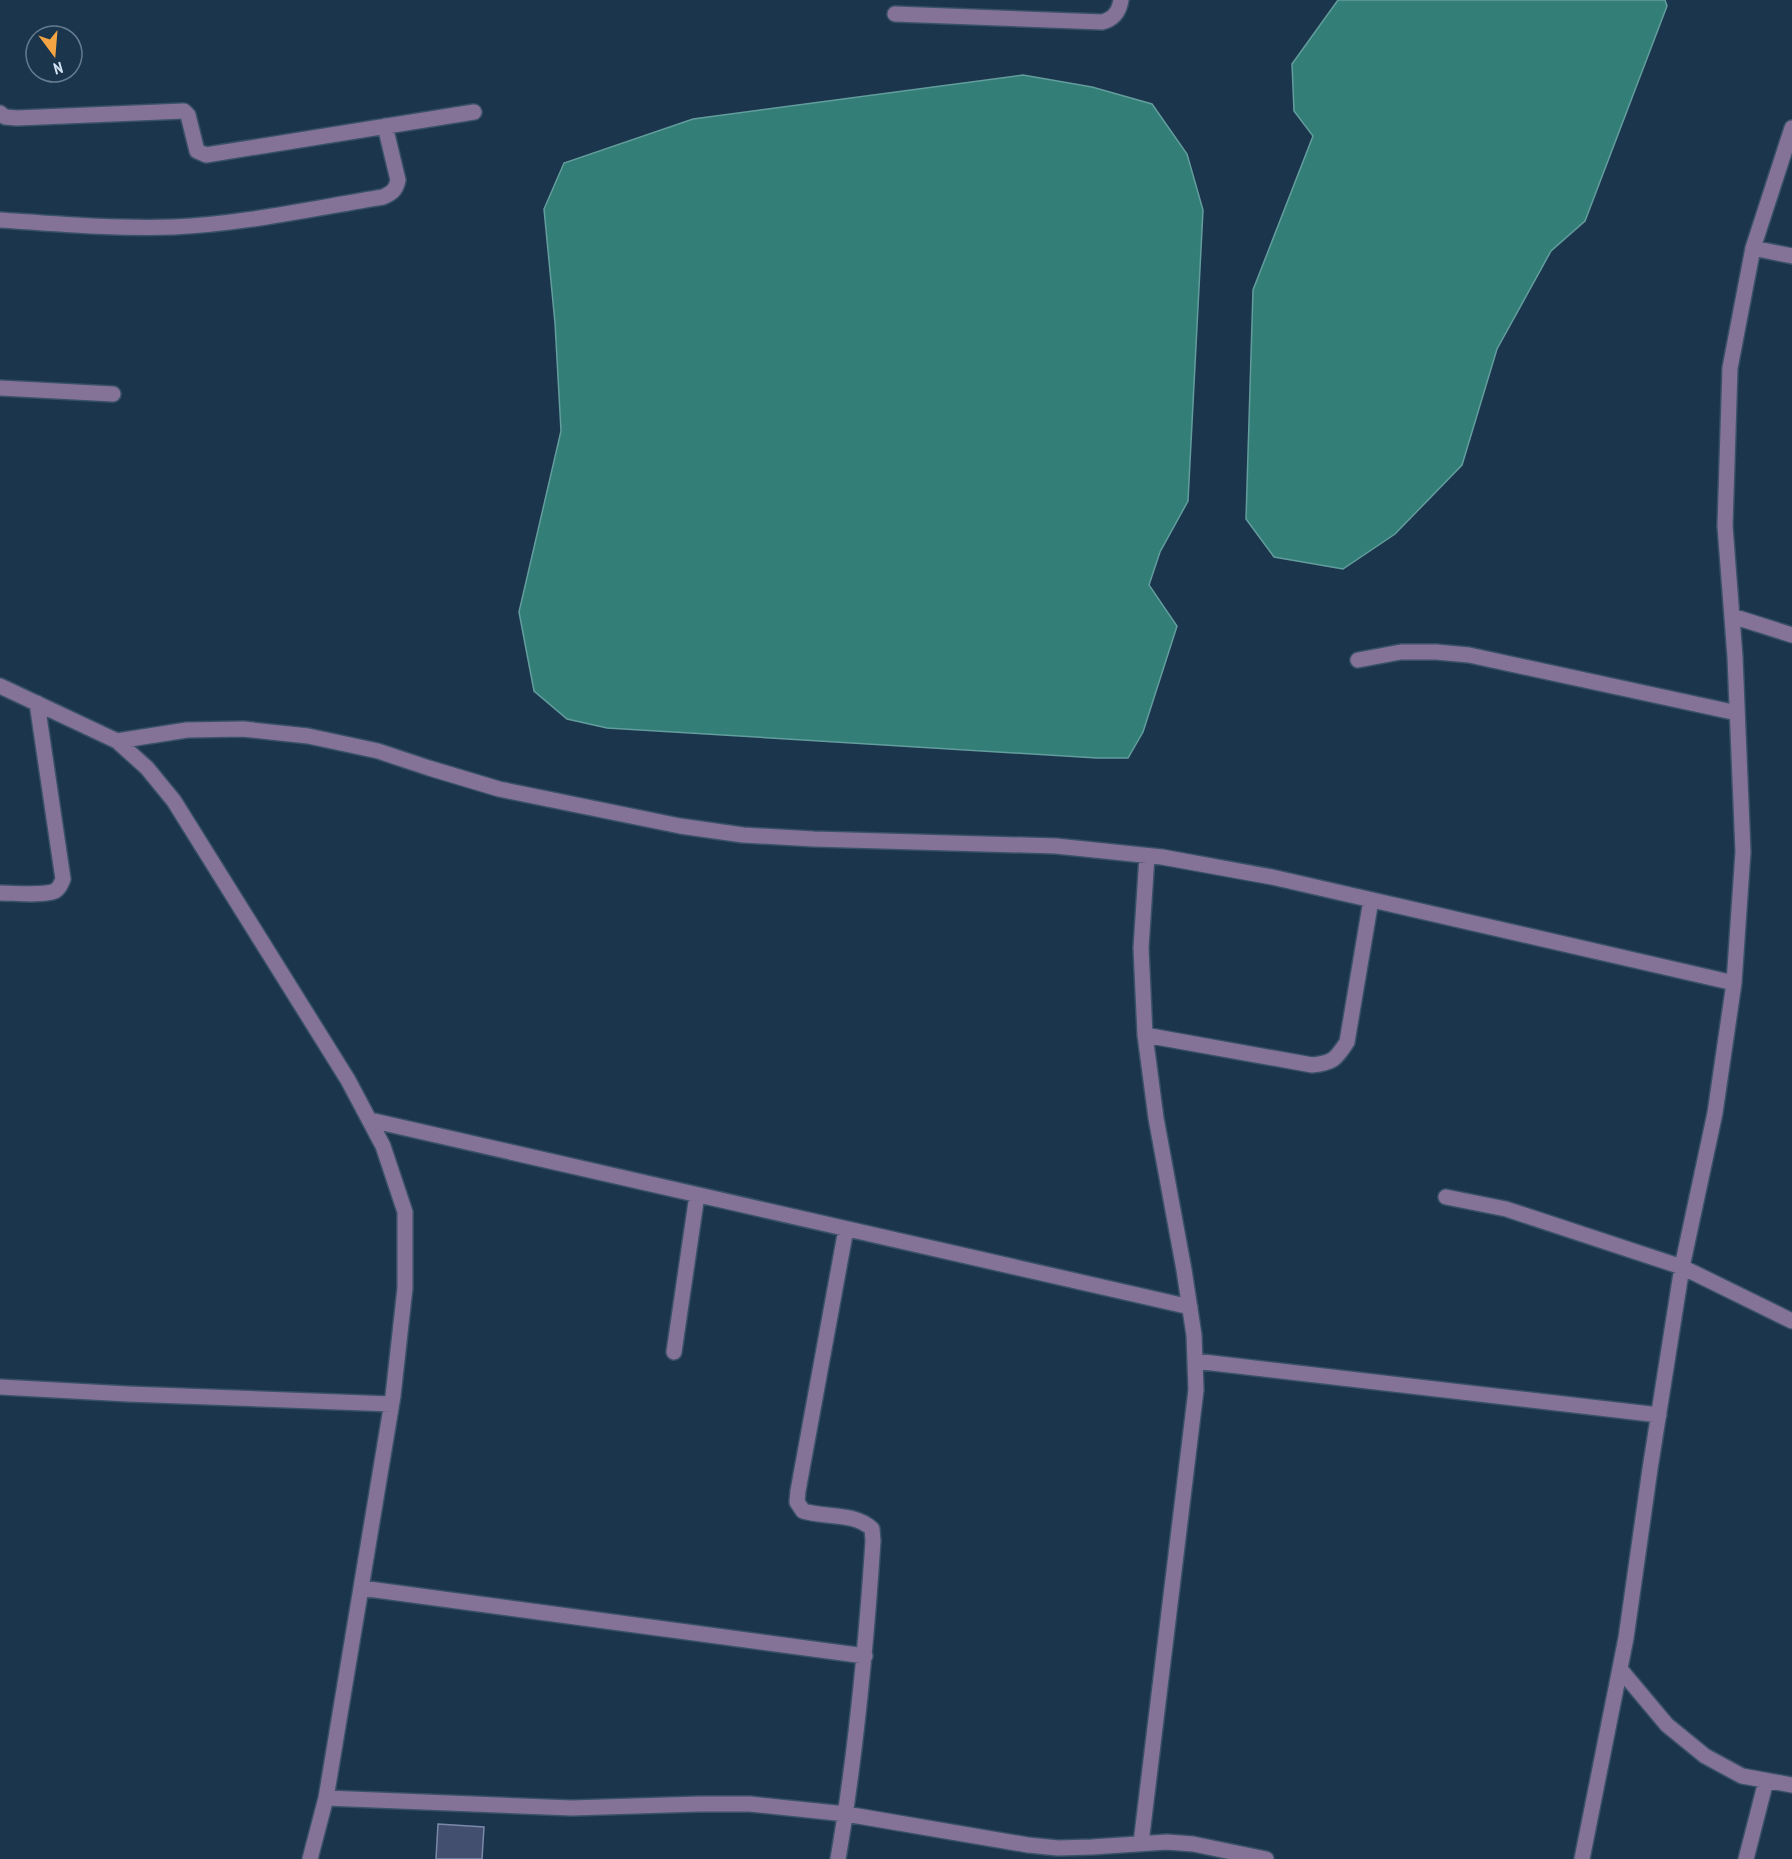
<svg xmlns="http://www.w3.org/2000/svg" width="1792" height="1859" font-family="'PT Sans Narrow',sans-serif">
<rect width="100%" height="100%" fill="#1b354c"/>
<path fill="#337f78" stroke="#639d9d" stroke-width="1.5" d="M1338 0H1665L1667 6 1585 221 1551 251 1497 349 1462 465 1395 534 1343 569 1274 557 1246 519 1253 290 1313 136 1294 111 1292 64Z
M1023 75 1092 87 1152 104 1187 154 1203 210 1188 501 1160 552 1149 585 1177 626 1143 732 1128 758H1097L607 728 567 719 534 691 519 612 561 431 555 323 544 209 564 163 693 119Z"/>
<path fill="#434f6e" stroke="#7b88aa" stroke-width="1.5" d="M438 1824 484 1827 482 1859H436Z"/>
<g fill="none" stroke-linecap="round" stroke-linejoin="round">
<g stroke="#395167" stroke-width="18">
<path id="minor" d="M895 14 1102 22C1114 19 1119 12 1121 0
M0 113 5 117 17 118 184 111 188 115 197 151 206 155 474 112
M0 220C58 224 116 229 174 227 243 224 315 208 383 197 392 193 396 190 398 180L385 126
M1753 248 1792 256
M0 388 113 394
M1732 616 1792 635
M1358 660 1401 652H1436L1469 655 1737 713
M0 686 117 741 147 768 174 801 348 1080 383 1146 405 1212V1288L393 1396 326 1798 572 1808 699 1804H750L846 1814 1028 1845 1058 1848 1092 1847 1167 1842 1193 1844 1266 1859
M117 741 187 730 243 729 308 736 378 751 429 768 499 789 680 826 743 835 814 839 1056 846 1162 857 1272 877 1734 983
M0 893C14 893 43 896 55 891 60 888 61 884 63 879L37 703
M1145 1035 1312 1065C1333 1063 1336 1059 1347 1042L1371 900
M370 1120 1190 1307
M1446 1197 1506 1209 1682 1267 1792 1321
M674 1352 697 1195
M1195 1361 1659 1415
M0 1387 128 1394 391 1404
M361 1588 865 1656
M1620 1669 1667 1725 1705 1756 1742 1776 1792 1785
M1141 1843 1196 1390 1194 1335 1184 1270 1156 1118 1145 1035 1141 948 1147 856
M310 1859 326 1798
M838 1859C856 1754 866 1648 873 1541L872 1529C854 1512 825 1518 803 1511L797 1502 798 1491 846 1229
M1582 1859 1626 1638 1650 1469 1682 1267 1715 1113 1734 983 1743 852 1735 657 1725 526 1730 368 1753 248 1792 128
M1746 1859 1766 1781"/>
</g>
<use href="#minor" stroke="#847396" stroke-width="15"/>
</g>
<g transform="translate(54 54) rotate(164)"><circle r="28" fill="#1b354c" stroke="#657b8f" stroke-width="1.5"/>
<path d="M0-4.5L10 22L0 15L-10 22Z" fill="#f4a443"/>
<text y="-9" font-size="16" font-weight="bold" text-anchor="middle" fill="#d4e4f3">N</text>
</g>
</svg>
